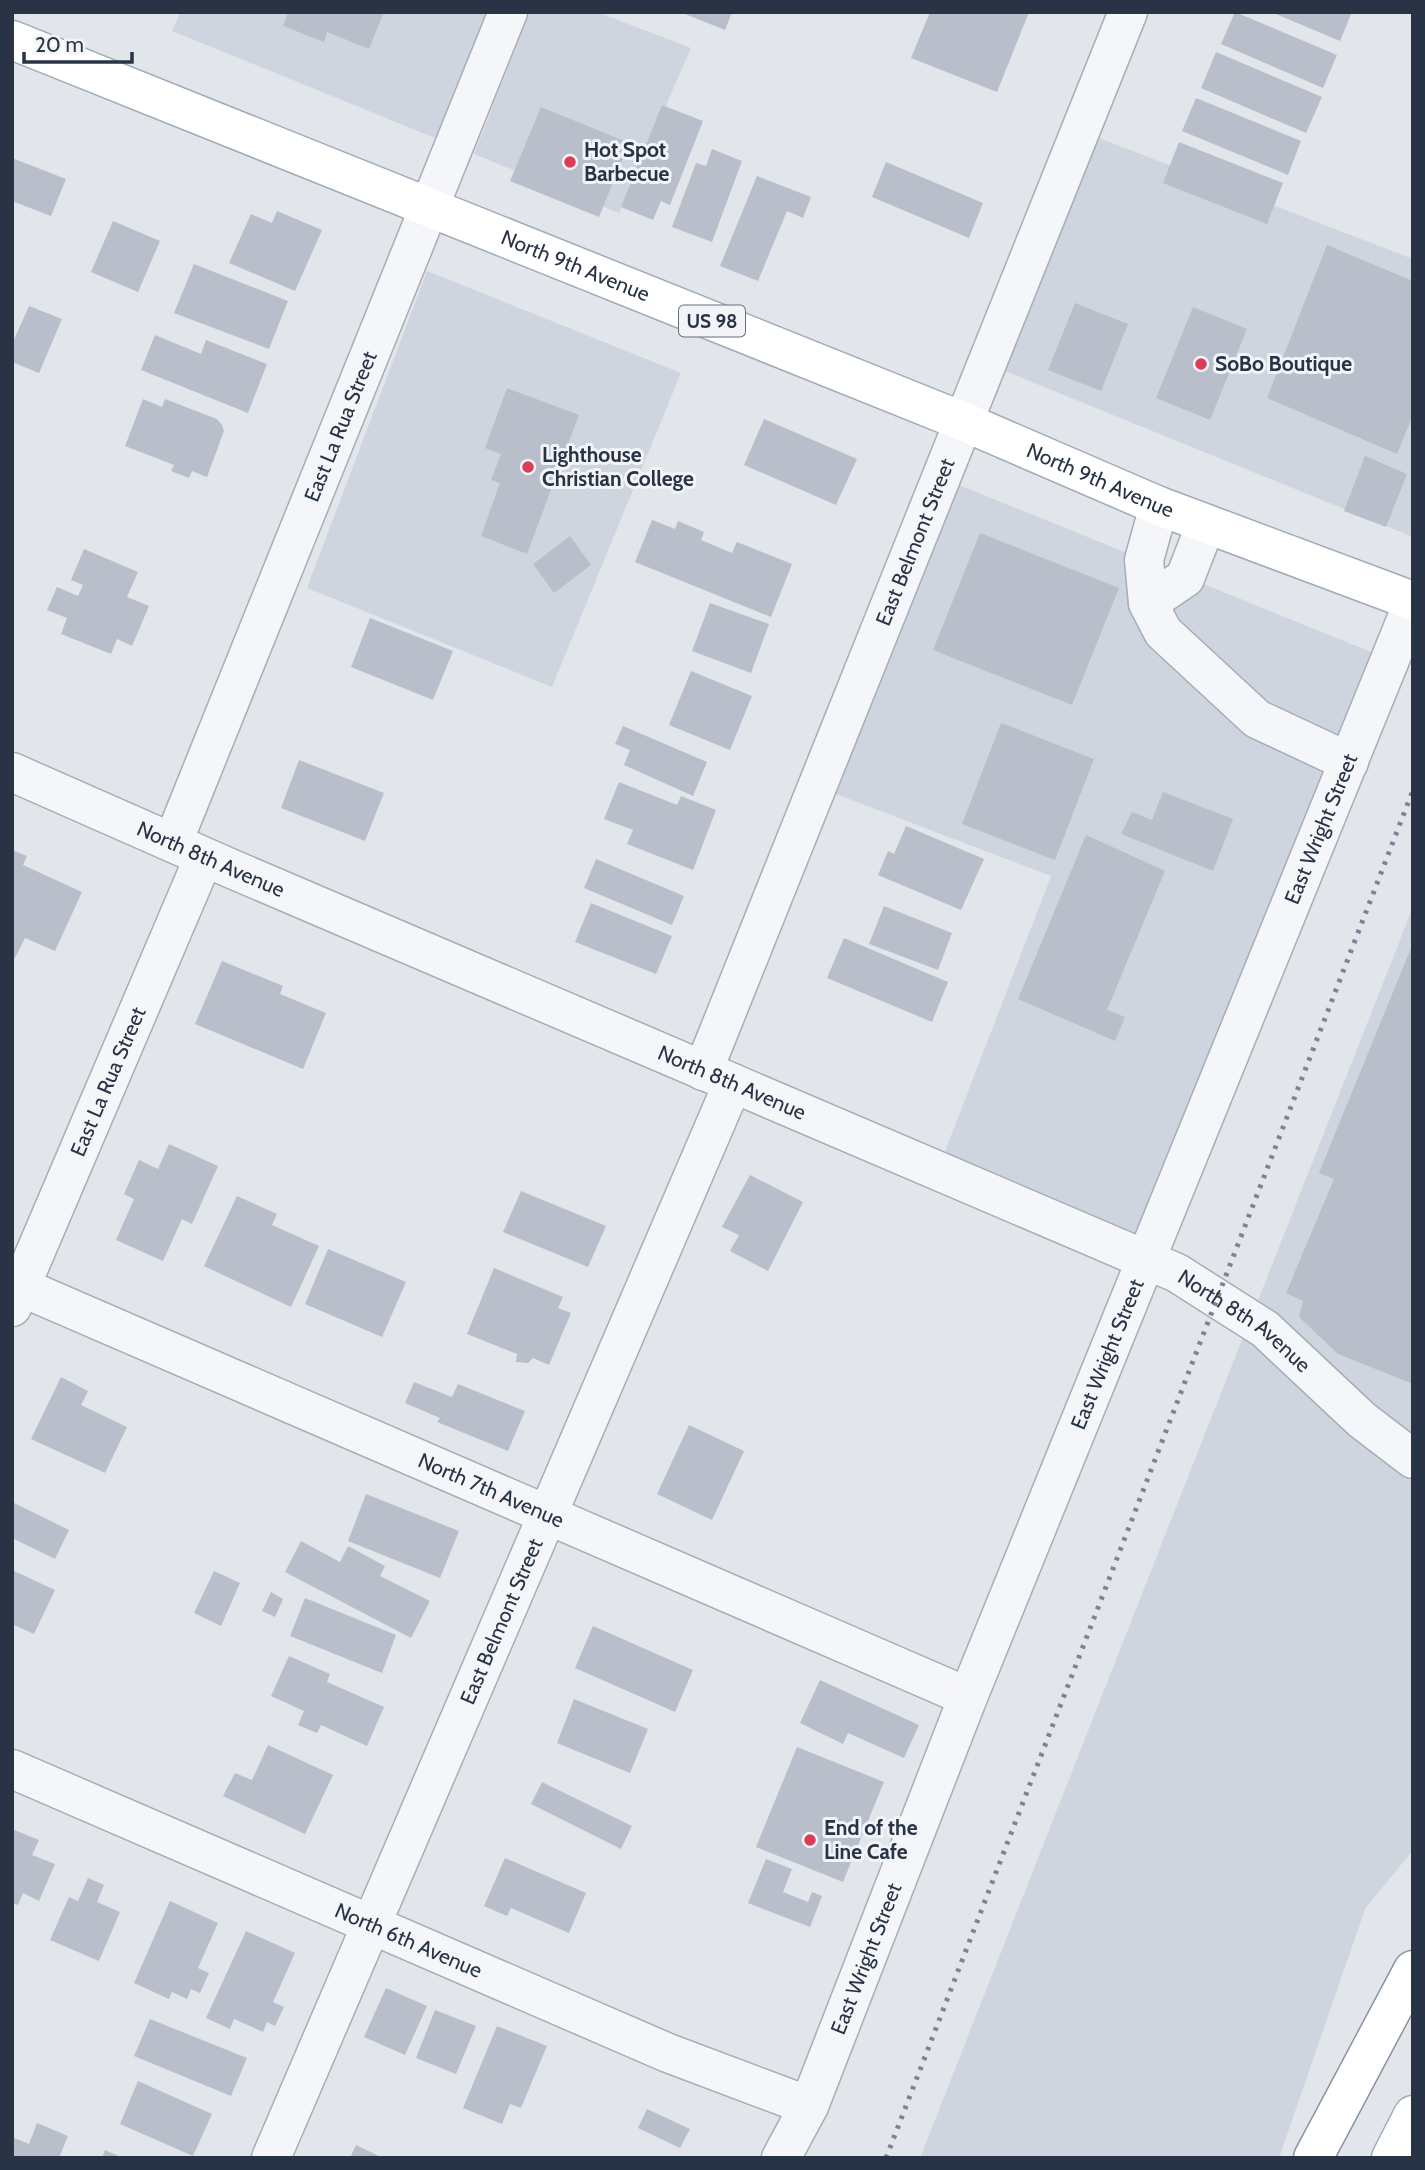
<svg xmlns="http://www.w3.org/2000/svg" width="1425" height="2170" font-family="Cabin,sans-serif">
<rect width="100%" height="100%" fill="#e2e6eb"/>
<path fill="#cfd5de" d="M180 12H486L435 138 172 31Z
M530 12H597L691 48 619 213 474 154Z
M1099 138 1413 259V537L1005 371Z
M427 271 681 373 552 687 307 588Z
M959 485 1371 652 1135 1235 944 1154 1051 876 836 794Z
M1413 907V1437L1257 1303Z
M1243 1337 1349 1432 1413 1481V1850L1365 1909 1279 2158H920Z"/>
<path fill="#b8bfca" d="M288 12H384L369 49 327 32 324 42 283 26Z
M680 12H732L725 30Z
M930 12H1029L997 92 911 58Z
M1235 12 1337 55 1323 88 1221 44Z
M1271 12H1352L1340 41Z
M1216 52 1322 97 1306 133 1201 88Z
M1196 98 1301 141 1288 175 1182 131Z
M662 105 703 121 670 205 661 201 653 220 621 207Z
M541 107 629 143 599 217 510 181Z
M1179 142 1283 183 1267 224 1163 183Z
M712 149 742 161 712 242 672 227 696 163 706 166Z
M12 158 66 179 51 216 12 201Z
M886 162 983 203 969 238 872 197Z
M757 176 811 197 803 218 787 211 758 281 720 266Z
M277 211 322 230 295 291 229 263 251 214 272 223Z
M113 221 160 241 138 292 91 272Z
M1327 245 1413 281V415L1397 454 1267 398Z
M194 264 288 301 269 349 174 313Z
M1075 303 1128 324 1101 391 1048 370Z
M29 306 62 319 39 373 12 362V344Z
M1193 307 1247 329 1210 420 1156 398Z
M155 335 201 354 206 340 267 364 248 413 141 370Z
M507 388 579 415 527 554 481 536 500 483 491 480 501 454 485 448Z
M143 399 162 407 165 399 217 419 222 425 224 431 207 477 192 471 189 478 171 471 174 465 125 446Z
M764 419 857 459 836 505 744 465Z
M1365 456 1407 474 1386 527 1344 511Z
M652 520 675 529 678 521 704 532 701 540 732 553 737 542 792 564 771 617 635 562Z
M980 533 1119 588 1072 705 933 650Z
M570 536 591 565 554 593 533 564Z
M84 549 138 572 127 597 149 606 132 646 117 639 111 654 61 634 67 618 47 610 57 587 78 596 83 585 71 580Z
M710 603 769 624 751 673 692 651Z
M370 618 453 651 433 700 351 667Z
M691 671 752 696 730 750 669 725Z
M1001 723 1094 759 1055 860 962 824Z
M623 726 707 762 693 796 624 765 630 750 615 744Z
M299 760 384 793 365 841 281 808Z
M619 782 677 805 681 796 716 810 693 870 627 844 633 830 604 819Z
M1163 792 1233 819 1213 871 1121 834 1132 812 1152 820Z
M906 826 984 859 961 910 878 875 888 851 894 854Z
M1086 835 1165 871 1107 1010 1125 1017 1115 1041 1018 999Z
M12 850 27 856 23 865 82 892 55 951 25 938 15 958 12 956Z
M596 859 684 896 672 925 584 888Z
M591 903 672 936 656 974 575 942Z
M884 906 952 933 938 970 869 944Z
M844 938 948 982 932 1022 827 978Z
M1413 943V1384L1338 1354 1299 1317 1303 1301 1286 1293 1334 1179 1319 1173Z
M222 961 283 986 280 994 326 1013 303 1069 195 1024Z
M169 1144 218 1166 192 1224 182 1219 163 1261 116 1240 134 1199 124 1194 139 1160 158 1169Z
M750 1175 803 1202 768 1271 730 1251 739 1235 722 1227Z
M521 1191 606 1226 588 1267 503 1232Z
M237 1196 277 1214 272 1225 319 1246 291 1307 204 1266Z
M328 1249 406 1282 382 1337 305 1304Z
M494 1268 563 1297 558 1308 571 1313 549 1365 533 1358 528 1363 516 1362 517 1354 467 1334Z
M61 1377 88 1391 81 1405 127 1427 105 1473 31 1439Z
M414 1382 452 1397 458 1384 525 1411 508 1451 437 1422 440 1418 405 1403Z
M689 1425 744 1451 712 1520 657 1494Z
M366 1494 459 1531 440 1578 348 1541Z
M12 1502 69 1530 55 1559 12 1538Z
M301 1541 340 1562 348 1546 385 1566 380 1576 430 1601 411 1638 285 1572Z
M12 1570 55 1590 34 1634 12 1624Z
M214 1571 240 1583 221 1626 194 1613Z
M271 1592 283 1599 275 1617 262 1611Z
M305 1598 396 1635 382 1673 290 1636Z
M593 1626 693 1670 675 1712 575 1668Z
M289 1656 330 1674 327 1682 384 1707 367 1746 321 1725 317 1733 298 1725 304 1711 271 1696Z
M820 1680 919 1725 904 1758 848 1733 843 1744 800 1723Z
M574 1699 648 1729 630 1773 557 1743Z
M268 1745 333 1775 305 1834 223 1796 235 1773 252 1780Z
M797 1747 884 1782 843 1882 756 1847Z
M542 1782 632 1826 621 1849 531 1804Z
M12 1829 39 1840 32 1855 55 1864 39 1901 23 1893 18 1905 12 1903Z
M505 1858 586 1893 569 1933 511 1908 507 1916 484 1906Z
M766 1859 792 1869 783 1892 808 1902 812 1892 822 1896 810 1927 748 1903Z
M88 1878 104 1885 97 1902 120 1912 99 1961 50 1940 69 1897 78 1901Z
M170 1901 218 1923 198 1968 209 1973 200 1993 191 1989 187 1999 172 1992 169 1999 134 1983Z
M246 1931 295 1953 273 2002 284 2007 275 2026 267 2022 263 2032 234 2019 230 2029 206 2018Z
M386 1988 427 2006 405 2055 364 2037Z
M435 2010 476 2026 456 2074 416 2058Z
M150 2019 247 2058 231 2096 134 2056Z
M497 2026 547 2046 521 2108 510 2104 502 2124 463 2108Z
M138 2081 212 2114 193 2156 120 2124Z
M647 2109 690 2129 680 2148 638 2128Z
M37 2123 68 2136 59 2158H12V2137L29 2144Z
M356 2145 383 2158H350Z
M105 2150 123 2158H102Z"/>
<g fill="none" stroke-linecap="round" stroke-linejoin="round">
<g stroke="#a6adb6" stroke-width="41">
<g id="minor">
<path d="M1159 506 1144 560 1148 603 1163 632 1257 719 1349 762"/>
<path d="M1148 603 1185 578 1206 524"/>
<path id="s1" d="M12 772 232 869 1177 1273 1265 1329 1362 1420 1413 1459"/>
<path id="s2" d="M173 842 508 12"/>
<path id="s3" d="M703 1071 1128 12"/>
<path id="s4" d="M12 1283 968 1697"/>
<path id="s5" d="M12 1307 204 857"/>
<path id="s6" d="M12 1769 668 2053 809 2106"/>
<path id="s7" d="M271 2158 733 1083"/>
<path id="s8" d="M781 2158 809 2106 968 1697 1413 603"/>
</g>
</g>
<g stroke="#a0aab8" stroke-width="41">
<g id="major">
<path id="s9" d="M12 40 962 421 1159 506 1413 601"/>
<path d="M1391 2158 1413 2115"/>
</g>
</g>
<g stroke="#8793a4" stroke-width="41">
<path id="highway" d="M1313 2158 1413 1970"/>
</g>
<use href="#minor" stroke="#f5f6f9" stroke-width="38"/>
<use href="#major" stroke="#fff" stroke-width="38"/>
<use href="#highway" stroke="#fff" stroke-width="38"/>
<path stroke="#798597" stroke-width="5" stroke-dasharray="3.5 7" stroke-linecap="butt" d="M886 2158 1413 790"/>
</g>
<g fill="#db3c56" stroke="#f2f4f8" stroke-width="2.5">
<circle cx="570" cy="162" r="7"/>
<circle cx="1201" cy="364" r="7"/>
<circle cx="528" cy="467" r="7"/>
<circle cx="810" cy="1840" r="7"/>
</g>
<g text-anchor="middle" stroke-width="6" stroke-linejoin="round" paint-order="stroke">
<rect fill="#f2f4f8" stroke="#656d7b" stroke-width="2" x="679" y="305.5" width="66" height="31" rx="5"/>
<g font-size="19" font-weight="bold" fill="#283345">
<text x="712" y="328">US 98</text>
</g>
<g font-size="21" font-weight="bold" fill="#283345" stroke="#f2f4f8" text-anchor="start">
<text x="584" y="157">Hot Spot<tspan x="584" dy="24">Barbecue</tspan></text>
<text x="1215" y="371">SoBo Boutique</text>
<text x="542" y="462">Lighthouse<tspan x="542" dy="24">Christian College</tspan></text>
<text x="824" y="1835">End of the<tspan x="824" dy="24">Line Cafe</tspan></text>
</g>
<g font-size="21" fill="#283345" stroke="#f2f4f8">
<text dy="7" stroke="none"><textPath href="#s9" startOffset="607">North 9th Avenue</textPath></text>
<text dy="7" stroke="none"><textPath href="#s2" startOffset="448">East La Rua Street</textPath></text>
<text dy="7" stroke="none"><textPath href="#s9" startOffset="1174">North 9th Avenue</textPath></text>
<text dy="7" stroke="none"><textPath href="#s3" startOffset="570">East Belmont Street</textPath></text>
<text dy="7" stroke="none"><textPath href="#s8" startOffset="1435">East Wright Street</textPath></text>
<text dy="7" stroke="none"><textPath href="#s1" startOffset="217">North 8th Avenue</textPath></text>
<text dy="7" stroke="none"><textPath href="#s5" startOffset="245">East La Rua Street</textPath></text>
<text dy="7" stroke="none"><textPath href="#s1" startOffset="784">North 8th Avenue</textPath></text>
<text dy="7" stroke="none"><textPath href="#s1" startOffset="1351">North 8th Avenue</textPath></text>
<text dy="7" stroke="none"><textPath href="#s8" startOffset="868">East Wright Street</textPath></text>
<text dy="7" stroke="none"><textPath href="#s4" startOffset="522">North 7th Avenue</textPath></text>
<text dy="7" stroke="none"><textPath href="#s7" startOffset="584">East Belmont Street</textPath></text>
<text dy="7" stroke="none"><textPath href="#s6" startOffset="432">North 6th Avenue</textPath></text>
<text dy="7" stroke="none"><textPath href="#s8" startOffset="217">East Wright Street</textPath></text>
</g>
</g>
<rect width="1425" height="2170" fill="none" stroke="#283345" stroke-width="28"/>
<path d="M24 52v10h108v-10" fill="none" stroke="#283345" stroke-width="3.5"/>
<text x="35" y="52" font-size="21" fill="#283345" stroke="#f2f4f8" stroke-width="5" paint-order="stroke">20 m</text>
</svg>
